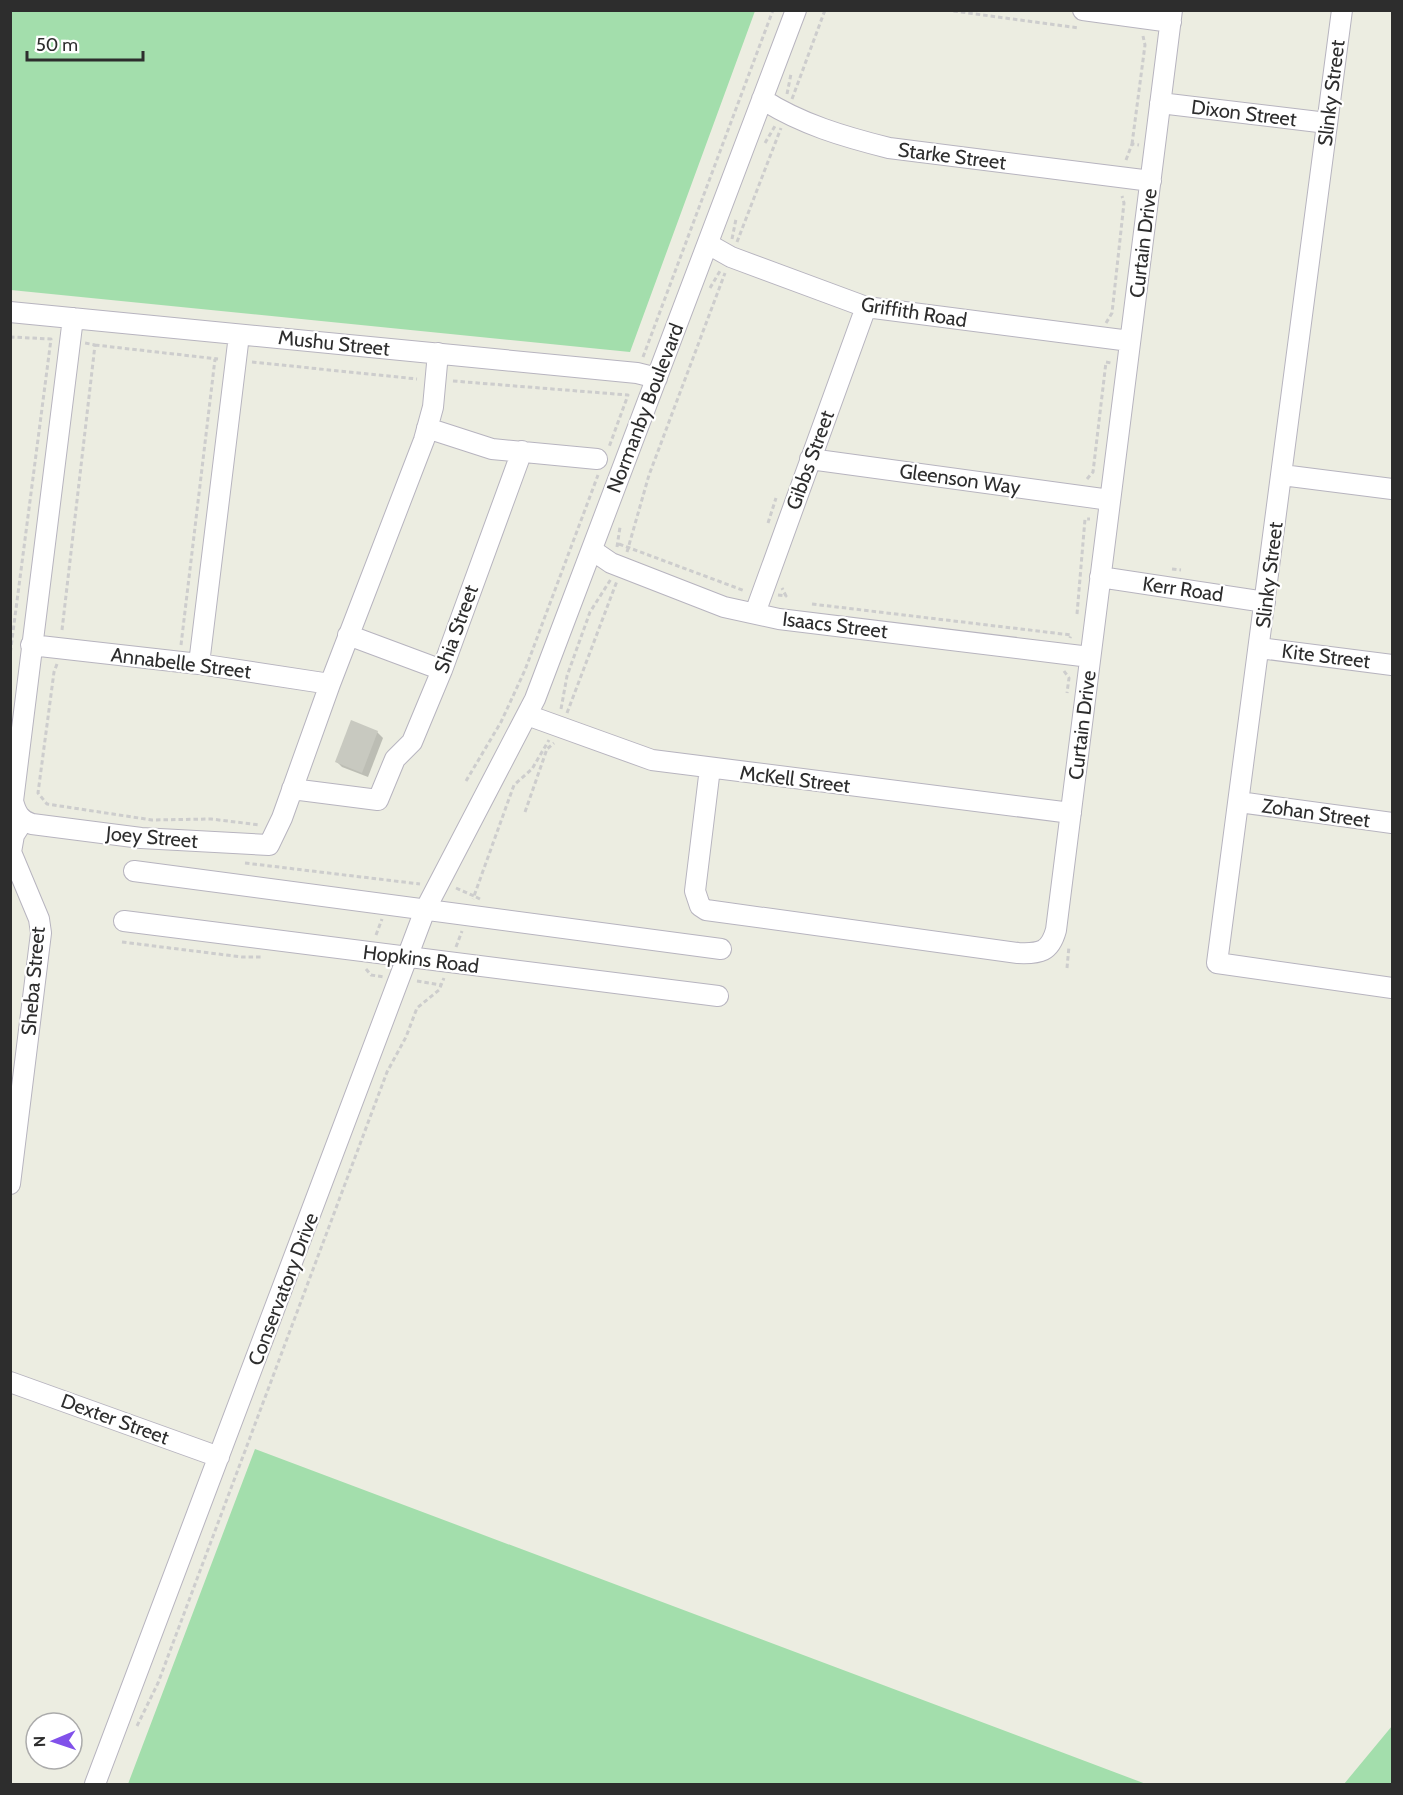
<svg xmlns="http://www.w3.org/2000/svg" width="1403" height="1795" font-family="Cabin,sans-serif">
<rect width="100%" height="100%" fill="#ecede1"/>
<path fill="#a3deac" d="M10 11 11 10 755 11 630 352 11 290Z
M255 1449 1146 1784H128Z
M1392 1726V1784H1344Z"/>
<path fill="#0003" d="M377 732 383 738 368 777 342 767 337 762Z"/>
<path fill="#c8c9c0" d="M351 720 378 731 362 773 335 762Z"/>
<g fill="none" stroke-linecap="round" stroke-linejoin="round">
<g stroke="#b7b4bf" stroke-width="22">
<path id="minor" d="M1083 10 1171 22
M1342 10 1217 963 1392 988
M762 99C800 124 845 137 889 148L1151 181
M1160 103 1327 123
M708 244 731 257 866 307 1130 341
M10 312 637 373 657 378
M73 318 13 801C16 813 20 820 32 824L141 838 269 845 282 818 330 684 424 440 433 407 438 353
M427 428 492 449 597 459
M810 459 1110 500
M1282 475 1392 489
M592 550 611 563 724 607 779 619 1090 657
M1100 577 1265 602
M755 613 866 307
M348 635 442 670
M31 645 199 664 330 684
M1260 648 1392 665
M199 664 239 335
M527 715 652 760 1071 813
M710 768 695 891 700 906 706 910 1018 953C1040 954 1050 952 1056 930L1172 10
M292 789 378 800 395 759 412 742 442 670 522 451
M1239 802 1392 823
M134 871 721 949
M124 921 718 996
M10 1184 41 933 39 919 11 852 14 835 23 821
M10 1382 219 1457
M95 1784 425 910 535 699 796 10"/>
</g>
<path stroke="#cdcdcd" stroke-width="3" stroke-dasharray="4.5 3" stroke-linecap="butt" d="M946 10 1079 28
M787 94 791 74
M792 99 825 10
M765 143 775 126
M1132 144 1145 45 1143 36
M1126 160 1132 144 1139 145
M732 239 736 219
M737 242 781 128
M710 288 720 271
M1106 323 1112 313 1124 203 1122 196
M10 337 51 339 10 655
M95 345 218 359
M643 357 773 10
M252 362 417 379
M453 381 628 395 609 447
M1087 479 1093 472 1106 362 1111 363
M768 523 776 498
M619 544 745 591
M617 547 620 527
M627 552 649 475 725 273
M1172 569 1181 570
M778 595 786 596 782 588
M812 604 1071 635 1070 638
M1077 614 1085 519H1090
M62 630 95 345 85 343
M181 645 215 359
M57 664 54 672 38 793 47 804 152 820 211 819 260 825
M1064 671 1069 678 1067 693
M561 709 567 676 590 612 611 579
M567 713 617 581
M466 781 501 722 525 670 598 475
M525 812 547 749 554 743
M245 863 420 884
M456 888 474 896 473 899
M480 899 474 896 514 785 532 769 549 740
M376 935 382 919
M122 942 242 957H261
M456 947 462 931
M1067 968 1069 946
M366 969 371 975 384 977
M417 981 441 985
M137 1726 158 1683 387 1072 406 1037 417 1008 439 990 444 978"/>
<use href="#minor" stroke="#fff" stroke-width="20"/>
</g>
<g text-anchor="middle" stroke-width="4.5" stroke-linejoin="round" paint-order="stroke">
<g font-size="20" fill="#2d2d2d" stroke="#fff">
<text transform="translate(1331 93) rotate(-83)" y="7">Slinky Street</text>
<text transform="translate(1244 113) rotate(7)" y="7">Dixon Street</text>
<text transform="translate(952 156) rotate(7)" y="7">Starke Street</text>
<text transform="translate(1143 243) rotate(-83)" y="7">Curtain Drive</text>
<text transform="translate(914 312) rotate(9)" y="7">Griffith Road</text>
<text transform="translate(334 343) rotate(6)" y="7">Mushu Street</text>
<text transform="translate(645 408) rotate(-69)" y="7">Normanby Boulevard</text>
<text transform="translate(810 460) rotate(-70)" y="7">Gibbs Street</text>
<text transform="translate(960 479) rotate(8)" y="7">Gleenson Way</text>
<text transform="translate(1269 575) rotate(-83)" y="7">Slinky Street</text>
<text transform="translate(1183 589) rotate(8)" y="7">Kerr Road</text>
<text transform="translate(835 625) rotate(7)" y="7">Isaacs Street</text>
<text transform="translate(456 629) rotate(-70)" y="7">Shia Street</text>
<text transform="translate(1326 656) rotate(7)" y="7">Kite Street</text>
<text transform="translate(181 663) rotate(7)" y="7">Annabelle Street</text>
<text transform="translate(1082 725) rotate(-83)" y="7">Curtain Drive</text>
<text transform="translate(795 779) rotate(7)" y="7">McKell Street</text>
<text transform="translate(1316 813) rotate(8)" y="7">Zohan Street</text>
<text transform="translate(152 837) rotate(5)" y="7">Joey Street</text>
<text transform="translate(421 959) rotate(7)" y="7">Hopkins Road</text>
<text transform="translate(33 981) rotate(-85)" y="7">Sheba Street</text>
<text transform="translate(283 1289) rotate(-69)" y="7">Conservatory Drive</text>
<text transform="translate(115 1419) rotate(20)" y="7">Dexter Street</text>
</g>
</g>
<rect width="1403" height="1795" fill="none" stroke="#2d2d2d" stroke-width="24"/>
<g transform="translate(54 1741) rotate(268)"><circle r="28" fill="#ffffff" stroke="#ababab" stroke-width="1.5"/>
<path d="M0-4.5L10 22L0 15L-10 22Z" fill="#8151ea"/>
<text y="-9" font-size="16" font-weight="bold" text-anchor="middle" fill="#2d2d2d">N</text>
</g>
<path d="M27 51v9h116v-9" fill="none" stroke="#2d2d2d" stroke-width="3"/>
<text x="36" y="51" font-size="18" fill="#2d2d2d" stroke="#ffffff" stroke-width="4.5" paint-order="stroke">50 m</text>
</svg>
